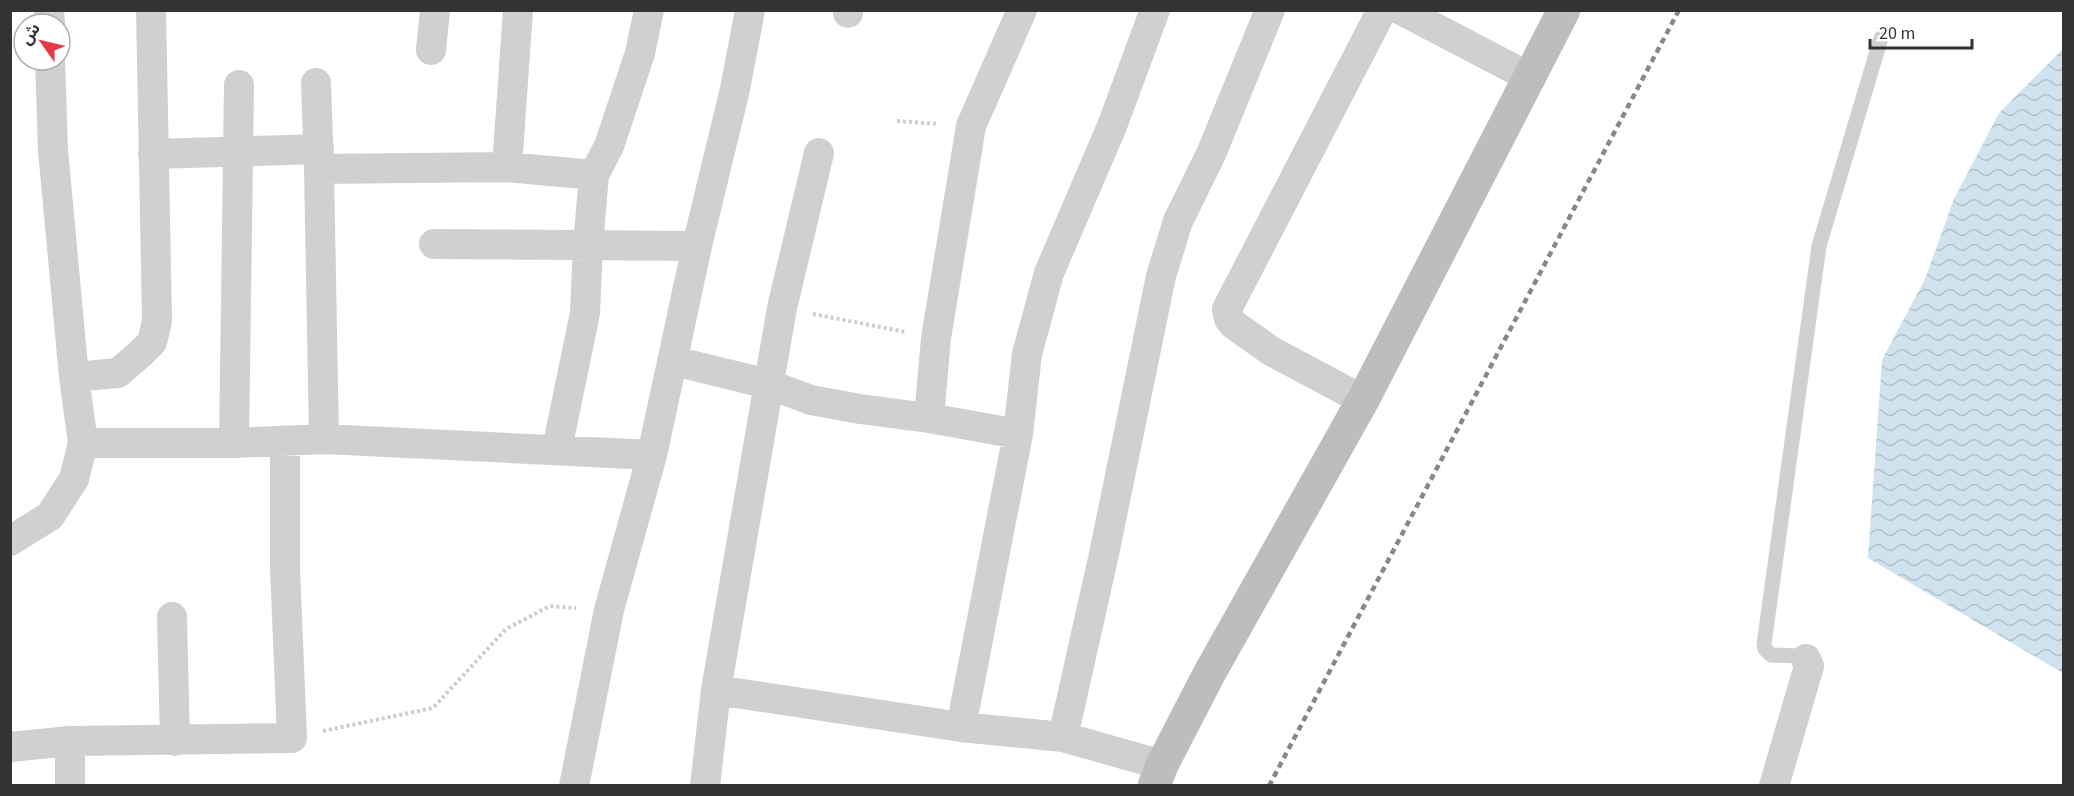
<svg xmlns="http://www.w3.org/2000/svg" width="2074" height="796" font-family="'Source Sans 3','Noto Sans Arabic',sans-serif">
<defs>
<pattern id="water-waves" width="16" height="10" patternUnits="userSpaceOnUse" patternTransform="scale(1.5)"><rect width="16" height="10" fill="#cfe2ee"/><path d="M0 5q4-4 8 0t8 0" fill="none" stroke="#b2c2cd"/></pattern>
</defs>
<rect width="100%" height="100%" fill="#fff"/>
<path fill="url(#water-waves)" d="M2063 49V673L1868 558 1882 360 1925 279 1954 199 1999 113Z"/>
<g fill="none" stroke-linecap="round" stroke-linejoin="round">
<path stroke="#cdcdcd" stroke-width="4" stroke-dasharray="3 3" stroke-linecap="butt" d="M897 121 939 124
M813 314 906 332
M323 731 433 708 506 629 550 606 576 608"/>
<path stroke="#d0d0d0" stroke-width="15" d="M1806 659 1799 656 1771 655 1765 649 1764 644 1819 246 1881 38"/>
<path stroke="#d0d0d0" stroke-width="30" d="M49 10 50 24
M1401 10 1531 78
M848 13V10
M431 50 435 10
M316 83 319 169 324 439
M153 154 319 149
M507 167 518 10
M319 169 507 167 594 175 609 146 640 53 649 10
M434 244 697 246
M674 361 768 384 811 400 860 409 929 418 1018 434
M74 377 118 373 140 354 152 342 157 321 151 10
M1363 400 1271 351 1233 324 1229 319 1227 309 1382 10
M929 418 936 338 971 126 1022 10
M83 443H234L324 439 652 455
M234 443 239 85
M557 449 585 313 588 245 594 175
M10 541 50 516 74 479 83 443 74 377 53 150 50 60
M172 617 175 741
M716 690 961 727 1063 737 1162 765
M961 727 1018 434 1027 354 1049 273 1112 126 1155 10
M1063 737 1104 554 1161 276 1178 221 1211 154 1270 10
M70 741V786
M10 747 70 741 292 738 285 568V441
M574 786 609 610 652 455 697 246 735 89 750 10
M705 786 716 690 782 308 819 153
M1774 786 1809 666 1806 659"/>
<path stroke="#bdbdbd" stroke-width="33" d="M1154 786 1162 765 1209 674 1363 400 1564 10"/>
<path stroke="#888" stroke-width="4.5" stroke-dasharray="6 4.5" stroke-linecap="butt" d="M1269 786 1679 10"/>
</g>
<rect width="2074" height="796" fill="none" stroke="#333333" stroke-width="24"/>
<g transform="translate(42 42) rotate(304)"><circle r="28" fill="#ffffff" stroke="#adadad" stroke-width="1.5"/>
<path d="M0-4.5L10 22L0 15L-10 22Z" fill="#e63946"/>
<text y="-9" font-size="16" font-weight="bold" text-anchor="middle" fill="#333333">ش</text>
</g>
<path d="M1870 39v9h102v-9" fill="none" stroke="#333333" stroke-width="3"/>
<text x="1879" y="39" font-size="18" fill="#333333" stroke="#ffffff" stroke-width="4.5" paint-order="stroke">20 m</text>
</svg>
